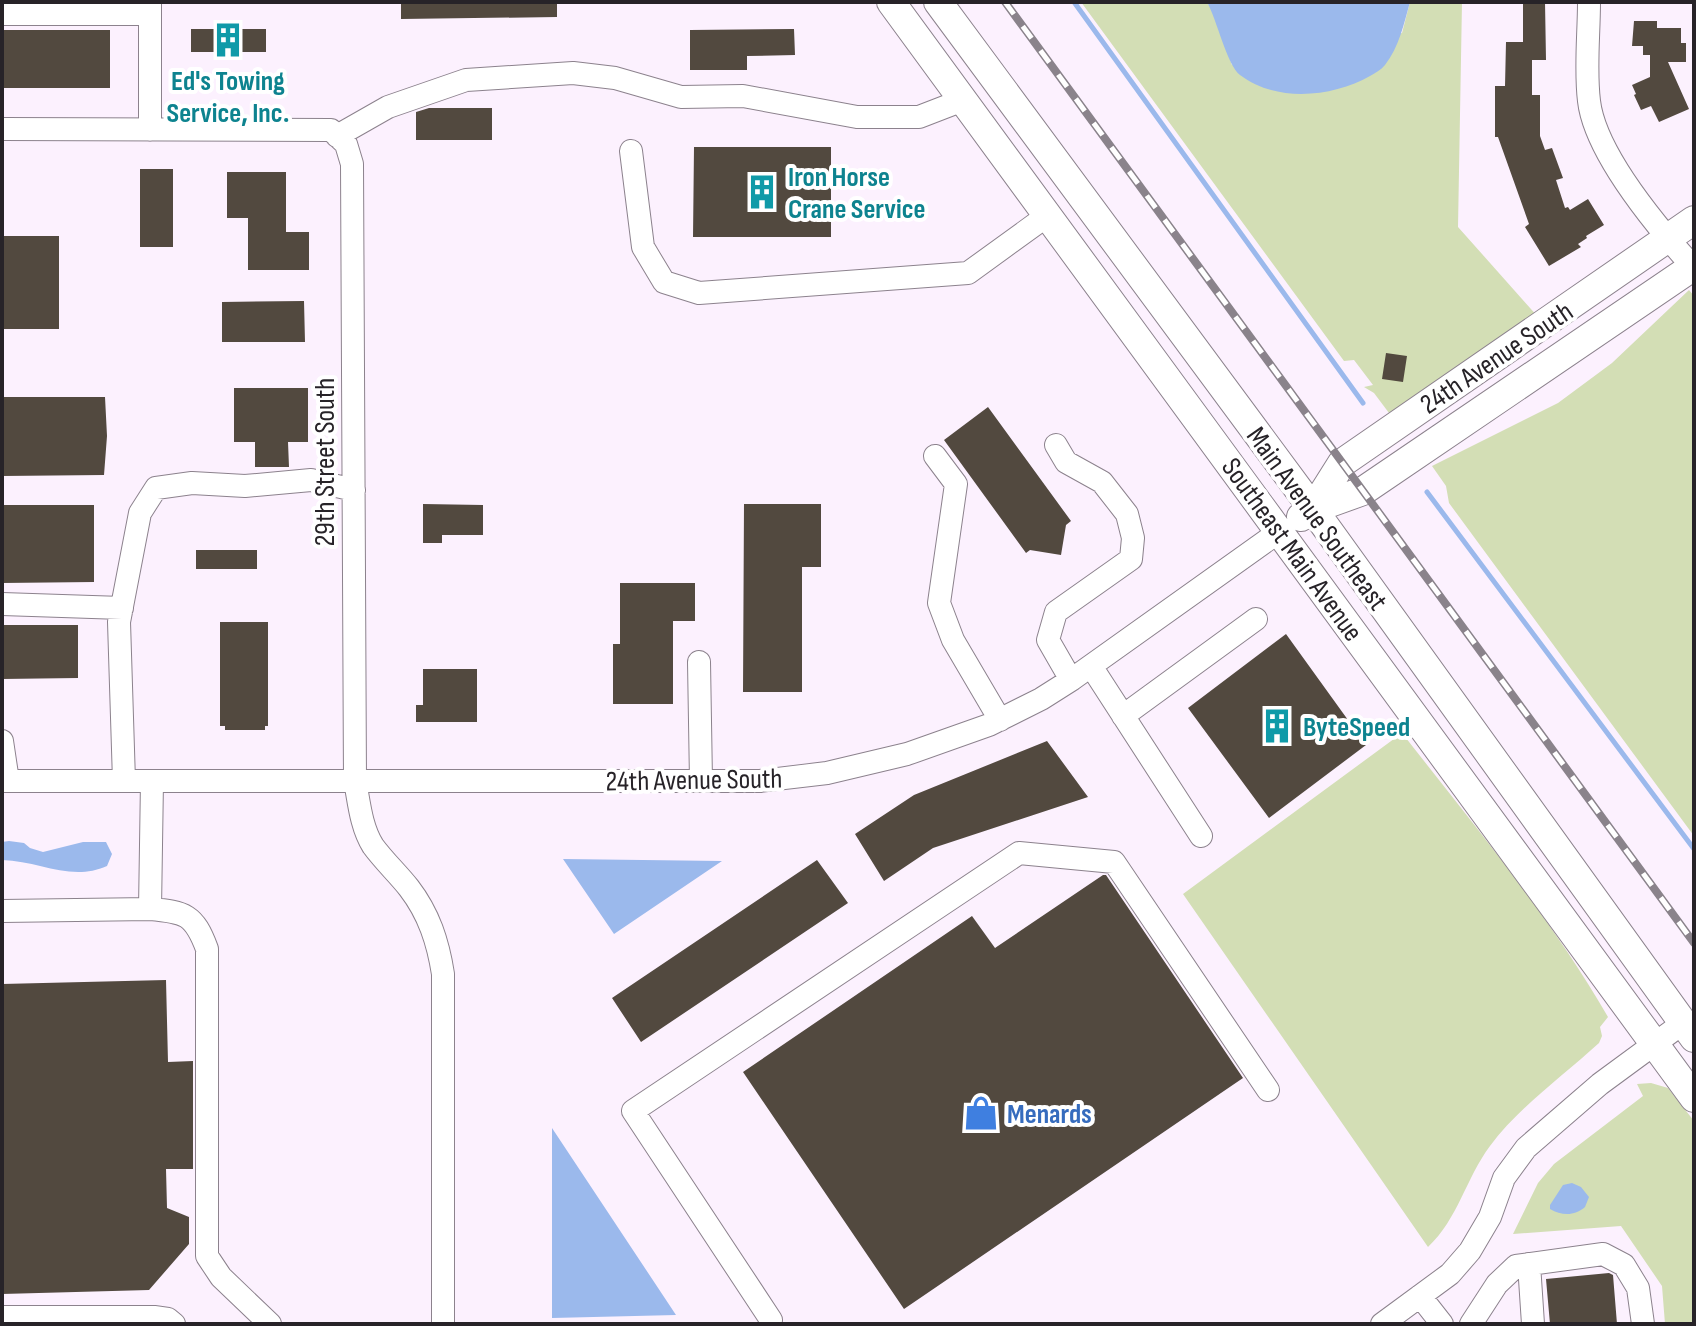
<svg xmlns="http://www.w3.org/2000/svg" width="1696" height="1326" font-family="'Sofia Sans Condensed',sans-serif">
<rect width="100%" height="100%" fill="#fcf1fe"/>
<path fill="#d3deb5" d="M1081 2H1207L1215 16 1232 65 1402 33 1410 2H1462L1458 227 1539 318 1389 413 1374 393 1364 387 1373 385 1354 360 1344 361Z
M1689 290 1694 296V836L1449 503 1446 486 1432 466 1558 403 1612 363Z
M1402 733C1474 825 1549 915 1608 1017L1600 1027 1602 1036 1599 1043C1563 1076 1519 1107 1490 1146 1466 1178 1458 1219 1428 1247L1183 894Z
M1651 1083 1668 1088 1694 1121V1324H1665L1662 1286 1621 1226 1513 1234 1538 1183 1554 1164 1643 1096 1637 1084Z"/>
<path fill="#9bb9ec" d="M1207 2H1410C1404 24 1399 47 1385 65 1381 70 1375 73 1370 76 1333 97 1277 103 1240 75 1227 65 1217 20 1207 2Z
M9 841 24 843 30 848 43 852 83 842H106L112 854 107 866C71 882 40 861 2 860V842Z
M563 859 722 861 614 934Z
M552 1128 676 1315 552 1318Z
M1572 1183 1581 1187 1589 1197 1585 1207C1575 1216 1562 1216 1550 1209V1205L1563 1185Z"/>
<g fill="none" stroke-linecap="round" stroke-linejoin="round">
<path stroke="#9bb9ec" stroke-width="5" d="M1074 2 1363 403
M1427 492 1694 849"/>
</g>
<path fill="#52493f" d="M401 2H557V17L401 19Z
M1523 2H1545L1546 60H1532V95H1540V136L1545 150 1552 148 1563 178 1556 180 1565 208 1568 207 1570 210 1588 199 1604 225 1586 236 1587 238 1578 244 1581 247 1549 266 1525 227 1529 224 1498 137H1495V86H1505L1506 42H1523Z
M1634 21H1657V28H1681V43H1686V62H1668L1689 109 1659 122 1651 106 1641 110 1634 95 1636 94 1632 85 1650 77V55H1643V46H1632Z
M191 29H266V52H191Z
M794 29 795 55 747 56V70H690V30Z
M2 30H110V88H2Z
M429 108H492V140H416V112Z
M694 147H831V237H693Z
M140 169H173V247H140Z
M227 172H286V232H309V270H248V218H227Z
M2 236H59V329H2Z
M304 301 305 342H222V302Z
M1386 353 1407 356 1403 382 1382 379Z
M234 388H308V442H288L289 467H255V442H234Z
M2 397H105L107 436 104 475 2 476Z
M988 407 1071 521 1066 525 1061 555 1030 550 1026 553 944 440Z
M423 504 483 505V535H442V543H423Z
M744 504H821V567H802V692H743Z
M2 505H94V582L2 583Z
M196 550H257V569H196Z
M620 583H695V621H673V704H613V644H620Z
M220 622H268V726H265V730H225V726H220Z
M2 625H78V678L2 679Z
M1286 634 1366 745 1269 818 1188 708Z
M423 669H477V722H416V705H423Z
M1047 741 1088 797 933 848 884 881 855 834 914 795Z
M817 860 848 903 641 1042 612 998Z
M1103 875H1106L1243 1078 904 1309 743 1072 972 916 995 948Z
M166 980 168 1062 193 1061V1169H166L167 1208 189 1217V1244L149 1290 2 1294V984Z
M1609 1273 1613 1275 1617 1324H1550L1546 1279Z"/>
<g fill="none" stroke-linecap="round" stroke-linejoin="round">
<g stroke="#8c828d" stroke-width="24">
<path id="minor" d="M150 2V130
M1589 2C1589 34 1585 69 1589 101 1595 153 1658 228 1693 267
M2 14H150
M2 129 331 130 346 144 352 164 355 781C359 802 361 827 373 846 384 861 398 874 409 888 429 914 438 942 443 974V1324
M337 136 388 107 466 80 573 73 615 78 681 97 743 96 857 117H919L963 100
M631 151 643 247 664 282 699 293 968 273 1048 215
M1056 445 1066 462 1102 482 1127 514 1133 538 1131 559 1056 612 1048 640 1071 680
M935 456 956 484 939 603 953 640 1000 720
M2 604 122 608
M699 662 701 781
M1091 666 1201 836
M1123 716 1256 619
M2 741 8 781
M2 781H760L827 773 907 754 989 725 1041 699 1071 680 1280 531
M124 781 119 622 140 513 156 488 192 483 245 486 311 480 354 490
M150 909C185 912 194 914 207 949V1256L221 1277 270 1324
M2 911 150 909 152 781
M1529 1264 1533 1324
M1420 1296 1442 1324
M2 1317H154L168 1319 174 1324
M771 1320 633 1111 1019 853 1114 862 1268 1090
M1382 1324 1450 1274 1470 1251 1490 1217 1504 1178 1526 1148 1600 1084 1683 1023
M1471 1324 1497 1284 1516 1266 1603 1254 1624 1265 1638 1288 1643 1324"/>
</g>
<g stroke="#8c828d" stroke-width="30">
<path id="major" d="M891 2 1694 1098
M938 2 1313 509 1694 1038
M1313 509 1342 463 1694 220
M1301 517 1313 509 1363 491 1694 266"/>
</g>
<use href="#minor" stroke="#fff" stroke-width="22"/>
<use href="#major" stroke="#fff" stroke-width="28"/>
<g stroke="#8a838b" stroke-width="8">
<path id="rail" d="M1005 2 1694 943"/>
</g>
<use href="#rail" stroke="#fff" stroke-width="5" stroke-dasharray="15" stroke-linecap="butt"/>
</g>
<defs>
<g id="building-bare" transform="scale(2.76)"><path d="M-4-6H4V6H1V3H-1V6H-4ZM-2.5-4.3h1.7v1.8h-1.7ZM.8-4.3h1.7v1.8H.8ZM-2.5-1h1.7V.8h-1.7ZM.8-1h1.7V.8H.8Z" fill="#0f9aa8" stroke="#fff" stroke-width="2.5" paint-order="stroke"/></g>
<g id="shop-bare" transform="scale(2.76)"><path d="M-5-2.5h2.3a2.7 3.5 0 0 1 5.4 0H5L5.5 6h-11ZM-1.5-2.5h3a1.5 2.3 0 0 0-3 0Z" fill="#3f7fe0" stroke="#fff" stroke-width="2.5" paint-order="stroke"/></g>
</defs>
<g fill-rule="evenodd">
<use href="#building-bare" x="228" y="40"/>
<use href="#building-bare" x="762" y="192"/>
<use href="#building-bare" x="1277" y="726"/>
<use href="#shop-bare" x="981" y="1113"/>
</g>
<g text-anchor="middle" stroke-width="8" stroke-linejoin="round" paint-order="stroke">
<g font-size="28" font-weight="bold" fill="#0d838f" stroke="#fff" text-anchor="start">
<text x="228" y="90" text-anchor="middle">Ed's Towing<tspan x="228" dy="32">Service, Inc.</tspan></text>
<text x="788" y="186">Iron Horse<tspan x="788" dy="32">Crane Service</tspan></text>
<text x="1303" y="736">ByteSpeed</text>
</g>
<g font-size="28" fill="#272328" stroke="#fff">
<text transform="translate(1496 357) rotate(-34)" y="10">24th Avenue South</text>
<text transform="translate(324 462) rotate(-90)" y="10">29th Street South</text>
<text transform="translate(1318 518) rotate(54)" y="10">Main Avenue Southeast</text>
<text transform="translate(1293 549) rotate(54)" y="10">Southeast Main Avenue</text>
<text transform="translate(694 779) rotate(-1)" y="10">24th Avenue South</text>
</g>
<g font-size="28" font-weight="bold" fill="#366cbe" stroke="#fff" text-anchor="start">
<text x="1007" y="1123">Menards</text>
</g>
</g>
<rect width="1696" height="1326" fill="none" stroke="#272328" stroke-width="8"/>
</svg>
